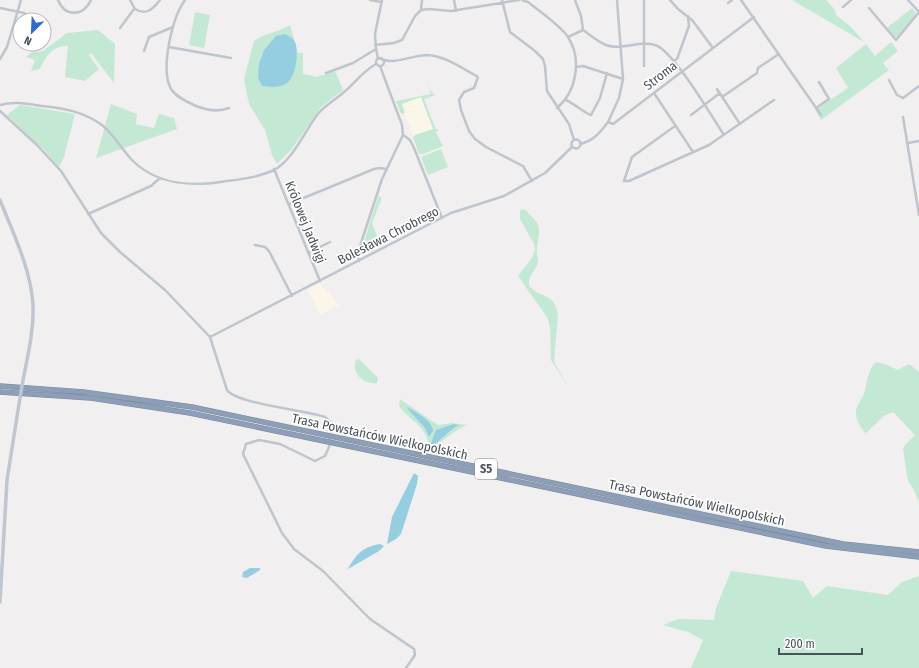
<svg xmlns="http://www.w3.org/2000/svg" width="919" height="668" font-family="'Fira Sans Condensed',sans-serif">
<rect width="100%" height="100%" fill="#f1efef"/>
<path fill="#faf6ea" d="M421 96 434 130 414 138 399 100Z
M320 283 339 305 320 315 308 290Z"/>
<path fill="#c3e9d4" d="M792 0H826L835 10 836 15 850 26 864 42Z
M912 8 915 12V16L898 36 895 37 887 28Z
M195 12 210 15 204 48 189 45Z
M290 25 298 53H303V74L317 77 335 71 343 90 321 107 291 150 277 164 272 155 265 130 249 104 244 79 254 41C265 33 279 32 290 25Z
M98 30 115 44 114 83 91 53 89 55 99 69 85 81 65 77 68 46C53 45 45 57 40 69L31 71 35 60 26 57 32 52 43 51 67 33Z
M891 42 898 51 883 63 889 70 821 120 815 110 848 88 836 68 866 44 875 56Z
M426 81 430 90 435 95 424 99 432 120 430 121 421 97 402 104 405 113 401 114 396 101 431 94Z
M111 104 137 114 136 124 154 128 159 114 174 118 177 129 96 158Z
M20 105 75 114 64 157 59 167 43 149 7 115Z
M432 120 436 129H438L437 132 435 131 443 146 423 154H419L413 137 415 135 433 129 430 121Z
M441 149 448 167 428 175 421 157Z
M381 196V200L372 223 381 246 365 254 362 248 378 197Z
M524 209C544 228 539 225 537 250 536 256 540 259 537 265 534 272 528 277 529 285 538 299 556 292 558 315L554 362 567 385 551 360 550 327 547 317 518 276 532 258 535 250 534 244 520 219V210Z
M359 359 378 378 377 383C364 385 351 374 356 360Z
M876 362 885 364 898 370 909 364 919 372V502L913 488 908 481 903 449 905 445 915 435 893 412 884 416 866 433C861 430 855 418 856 411 857 405 862 399 864 394 867 385 868 368 876 362Z
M400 399 438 425 452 423 467 425 457 430 438 444 428 442C424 424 409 420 399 406Z
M731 571 803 581 813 598 827 586 888 595 902 582 919 576V668H691L703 640 688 632 663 625 678 619 714 620 716 608Z"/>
<path fill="#95cde1" d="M285 34C289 36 293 38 295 42 299 52 296 77 287 83 281 88 269 87 262 86L258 78 259 64 264 50 276 36Z
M406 407C415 411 433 421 433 431L429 437 425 428Z
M454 424 459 425C448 430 440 443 430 446L436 430Z
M414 473 418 476 417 484 401 534 396 539 387 544 392 517Z
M380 544 384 546 379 551 348 569C356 554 363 547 380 544Z
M250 568H260V570L247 578 242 577 243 572Z"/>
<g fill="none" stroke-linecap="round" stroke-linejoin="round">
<path stroke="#cfcfd1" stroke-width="2.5" stroke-dasharray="2.5 1" stroke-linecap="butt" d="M329 447 332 431"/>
<g stroke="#788aa3" stroke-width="5.5">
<path id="highway" d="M0 386 83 392 192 407 843 544 919 552
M0 392 91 398 190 413 826 546 919 557"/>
</g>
<path stroke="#bfc5cc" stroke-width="2.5" d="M58 0C65 17 83 17 91 0
M130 0 135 9C146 16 153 9 160 0
M185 0C172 18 160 69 171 89 176 97 187 102 196 106 206 110 219 112 229 108
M370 0 381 2
M454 0 456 11
M502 0 510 32 535 51 543 59 545 66 547 91 569 124 574 140
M522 0 528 2C539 11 560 25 568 37 582 59 577 91 557 108
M575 0 581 16 583 30
M670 0 678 9 692 20 713 48
M741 0 821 115
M908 0 919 12
M728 3 732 0
M843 7 851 0
M0 8 24 13 33 20
M869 8 896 40 919 12
M421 9 422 0
M120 28 134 9
M583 30C590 35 598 42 606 45 621 51 639 40 655 45 673 50 712 117 724 135
M568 37 583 30
M375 45 394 43 402 40 415 16 421 10 429 9 451 11 519 0
M169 47 231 58
M376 49 378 59
M144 51 149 37 173 27
M376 62a4 4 0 1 1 8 0a4 4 0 1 1-8 0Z
M0 59 7 47 21 0
M381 59C394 65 413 55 427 55 445 56 462 68 478 77L474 88 464 92 459 100 461 110 469 131 475 139 486 147 523 166 532 181
M673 61 677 59 689 26 688 16
M380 66 402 125 403 135 410 140 414 148 442 218
M644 66V0
M576 67 583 66 623 79
M326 73 353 63 376 49 375 34 382 0
M889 80 897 95 903 98 919 86
M717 89 740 124
M654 93 693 152
M722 97 757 73 758 68 779 54
M566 100C573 103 586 114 591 115L600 98 607 73
M0 105C14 101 28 104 42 106 64 108 84 112 102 125 114 135 121 148 131 159 157 186 193 187 227 181 243 179 259 177 274 170 292 161 305 131 317 115 324 106 335 100 344 92 355 83 363 71 376 64
M816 108 829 99 819 82
M0 111 37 145 61 171 101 233 120 252 165 290 210 337 227 390C237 404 305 410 325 417L331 423 332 431
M691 115 720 93
M903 117 919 215
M608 122 619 98 623 79 617 0
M675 126 632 157 624 181H629L709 145 774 100
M571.5 144a4.5 4.5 0 1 1 9 0a4.5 4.5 0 1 1-9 0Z
M908 143 919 141
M580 144C593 141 600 133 608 122L613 124 754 17
M274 169 320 281
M289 204 374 169 380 168 386 169
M88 214 151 186 160 178
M255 245 265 247 269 251 292 296
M308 253 330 242
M359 261 358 257 359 249 382 179 403 135
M210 337 451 213 504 196 545 173 572 147
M329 447 325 456 315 461 280 444 259 440 246 444 243 454 282 533 294 549 323 571 370 619 414 649 415 655 406 668"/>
<path stroke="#bfc6d0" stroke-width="3.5" d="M0 200C13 233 31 269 33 305 34 330 28 355 23 380
M0 602 7 480 19 404"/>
<use href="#highway" stroke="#8d9fb7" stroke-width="4.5"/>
<path stroke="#bfc6d0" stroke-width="3.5" d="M19 404 23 380"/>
</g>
<g text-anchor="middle" stroke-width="3.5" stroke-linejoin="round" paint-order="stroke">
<rect fill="#fff" stroke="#80858c" stroke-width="1" x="475" y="459" width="22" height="20" rx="3"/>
<g font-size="12" font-weight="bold" fill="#49515a">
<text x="486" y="473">S5</text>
</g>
<g font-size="13" fill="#49515a" stroke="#fff">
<text transform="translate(660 75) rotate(-38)" y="5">Stroma</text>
<text transform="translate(306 222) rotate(68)" y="5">Królowej Jadwigi</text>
<text transform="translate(388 235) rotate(-27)" y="5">Bolesława Chrobrego</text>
<text transform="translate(380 436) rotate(12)" y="5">Trasa Powstańców Wielkopolskich</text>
<text transform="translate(697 502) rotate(12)" y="5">Trasa Powstańców Wielkopolskich</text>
</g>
</g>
<g transform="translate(32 32) rotate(204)"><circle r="19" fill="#ffffff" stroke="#b6b9bd"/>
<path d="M0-3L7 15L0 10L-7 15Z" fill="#2f6bcb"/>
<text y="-6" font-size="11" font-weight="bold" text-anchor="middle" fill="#49515a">N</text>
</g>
<path d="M779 648v6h83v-6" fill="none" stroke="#49515a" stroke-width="2"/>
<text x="785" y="648" font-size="12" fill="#49515a" stroke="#ffffff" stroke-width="3" paint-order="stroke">200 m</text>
</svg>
